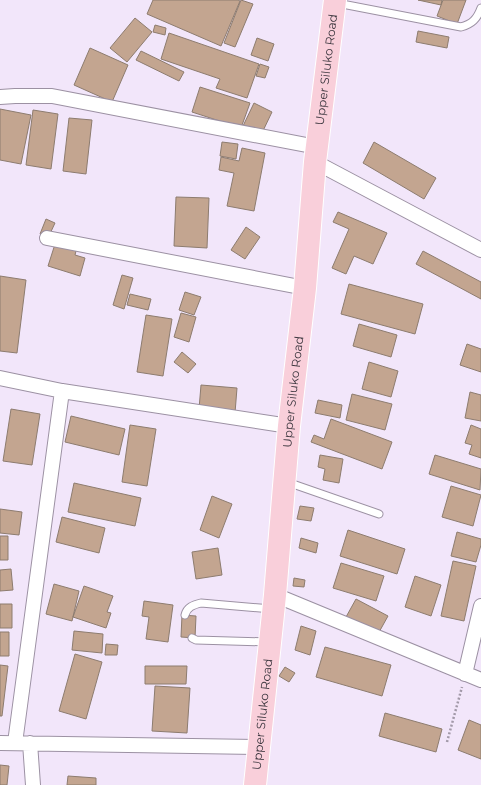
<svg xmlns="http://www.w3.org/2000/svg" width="481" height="785" font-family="Montserrat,sans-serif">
<rect width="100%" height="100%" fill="#f2e6fa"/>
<path fill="#c3a590" stroke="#8d7c6f" d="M153 0H238L240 1 221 46 147 14Z
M241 0 253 4 235 47 224 43Z
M418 0H442L441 5Z
M443 0H466L457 24 437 16Z
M135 18 152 32 127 62 110 48Z
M155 25 166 28 165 35 153 32Z
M418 31 449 37 447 48 416 42Z
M169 33 259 64 247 98 216 88 220 79 161 59Z
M257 38 274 44 268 61 251 55Z
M90 48 128 65 112 102 74 85Z
M141 51 184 72 179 81 136 60Z
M260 64 269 67 265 78 256 76Z
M200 87 250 103 241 128 192 112Z
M254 103 272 112 261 135 243 126Z
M0 109 31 115 21 164 0 160Z
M33 110 58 114 51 169 26 165Z
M69 118 92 120 86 174 63 171Z
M222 142 238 144 236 159 220 156Z
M374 142 436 178 424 199 363 163Z
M242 148 265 153 254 211 227 206 234 173 219 170 221 157 239 161Z
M176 197 209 198 207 248 174 246Z
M338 212 387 233 373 264 354 256 346 274 332 268 349 229 333 222Z
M46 219 55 223 48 238 40 234Z
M246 227 260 237 245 259 231 250Z
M56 241 77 247 75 255 85 258 80 276 48 266Z
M423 251 481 282V299L416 264Z
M122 275 133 278 124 309 113 305Z
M0 276 26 280 17 353 0 351Z
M349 284 423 304 415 334 341 314Z
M185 292 201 297 194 315 179 310Z
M130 294 151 299 148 310 127 305Z
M181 313 196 317 189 342 174 337Z
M146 315 172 319 163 376 137 372Z
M359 324 397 335 391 357 353 346Z
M467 344 481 349V372L460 365Z
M182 352 196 364 188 373 174 362Z
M369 362 398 371 391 397 362 389Z
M201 385 237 388 235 413 199 409Z
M470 392 481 395V421L465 418Z
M352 394 392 404 385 430 346 420Z
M318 400 342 405 340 418 315 413Z
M11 409 40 414 32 465 3 461Z
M71 416 125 429 119 455 65 442Z
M331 419 392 442 382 469 311 442 314 435 324 439Z
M130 425 156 429 147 486 122 482Z
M471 425 481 429V458L469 454 472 445 465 443Z
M320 455 343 459 339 483 323 480 325 469 318 467Z
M435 455 481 469 480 490 429 474Z
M74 483 141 498 135 526 68 512Z
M451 486 481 495 473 526 442 517Z
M212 496 232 504 219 538 200 530Z
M300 506 314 508 311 521 297 519Z
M0 509 22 512 19 535 0 533Z
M62 517 105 528 99 553 56 542Z
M348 530 405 549 397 574 340 556Z
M457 532 481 539V545L476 562 451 556Z
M0 536H8V560H0Z
M301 538 318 543 316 553 299 548Z
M218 548 222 575 196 579 192 552Z
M453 561 476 566 464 621 441 616Z
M341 563 384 576 376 601 333 588Z
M11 569 13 590 0 591V570Z
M415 576 441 585 431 616 405 607Z
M294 578 305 580 304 587 293 586Z
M54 584 79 591 72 621 46 614Z
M84 586 113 596 107 612 111 613 106 628 73 617Z
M356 599 388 616 378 634 346 617Z
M144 601 173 605 168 642 146 639 149 617 142 616Z
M0 604H12V628H0Z
M182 615 196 616 195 638 181 637Z
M301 626 316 631 310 655 295 650Z
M74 631 103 634 102 653 72 650Z
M0 632H9V656H0Z
M106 644 118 645 117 655H105Z
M325 647 391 665 382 696 316 677Z
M75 654 102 662 86 719 59 711Z
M0 665 8 666 2 716H0Z
M145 666H187L186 684H145Z
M285 667 295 673 289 682 279 676Z
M155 686 190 688 187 733 152 731Z
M385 713 442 729 436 752 379 736Z
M469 720 481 725V759L458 750Z
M0 765 9 766 7 785H0Z
M68 776 96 778V785H67Z"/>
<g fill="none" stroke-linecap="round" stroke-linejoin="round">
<g stroke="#9c91a3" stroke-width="9">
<path id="lane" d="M337 3 461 27C472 24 477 19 481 8
M287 482 379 514
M185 615C187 607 193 605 201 603L272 609
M192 638 196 640 268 642"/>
</g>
<g stroke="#9c91a3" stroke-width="16">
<path id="street" d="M0 97 15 96H52L317 147
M315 162 481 250
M47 238 305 288
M0 378 62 391 289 426
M275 595 481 680
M465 674 481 606
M0 743 259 747
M15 743 62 391
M30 743 33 785"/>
</g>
<g stroke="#fff" stroke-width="24">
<g id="primary">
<path id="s1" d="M255 785 275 595 289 426 305 288 315 162 335 0"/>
</g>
</g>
<path stroke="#a299a8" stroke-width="2.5" stroke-dasharray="2 2" stroke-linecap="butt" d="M447 742 462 687"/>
<use href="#lane" stroke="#fff" stroke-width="7"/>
<use href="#street" stroke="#fff" stroke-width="14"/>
<use href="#primary" stroke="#f9cfda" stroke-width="22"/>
</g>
<g text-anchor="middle" stroke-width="4" stroke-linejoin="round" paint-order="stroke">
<g font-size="12" fill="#3a353d" stroke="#fff">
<text dy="4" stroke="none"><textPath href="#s1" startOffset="719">Upper Siluko Road</textPath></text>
<text dy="4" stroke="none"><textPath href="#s1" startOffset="395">Upper Siluko Road</textPath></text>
<text dy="4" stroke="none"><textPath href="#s1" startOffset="71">Upper Siluko Road</textPath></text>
</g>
</g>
</svg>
